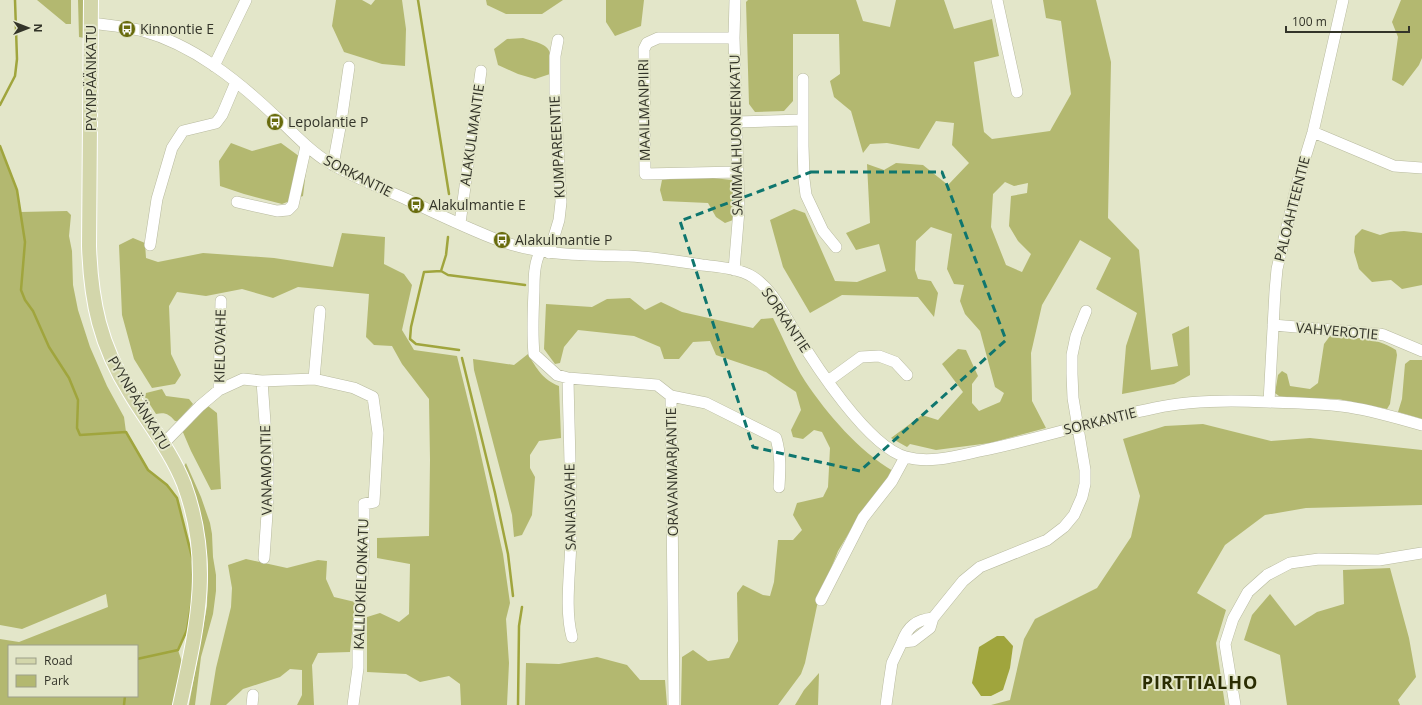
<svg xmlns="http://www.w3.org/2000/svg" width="1422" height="705" font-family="'Open Sans',sans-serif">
<rect width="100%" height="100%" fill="#e3e6c9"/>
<path fill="#b3b870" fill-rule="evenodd" d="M37 0H71V24H66Z
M78 0H84V38L79 37Z
M336 0H362L371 5 375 0H402L406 29 405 66 382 64 344 52 332 26Z
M486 0H563L542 14H506L487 5Z
M606 0H644L641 26 615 36 606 22Z
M748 0H856L863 21 890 27 896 0H944L954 29 992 19 999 56 974 62 984 132 992 139 1050 131 1071 94 1061 21 1046 18 1043 0H1096L1111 62 1108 218 1139 250 1151 370 1178 366 1172 334 1189 326 1190 375 1174 384 1122 394 1126 346 1137 313 1096 289 1111 258 1080 240 1042 305 1031 353 1032 401 1046 428 990 443 936 450 910 444 907 447 891 438 922 415 938 420 963 392 942 364 958 349 966 350 978 376 972 384V403L979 411 1000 402 1004 393 995 387 980 331 965 314 960 301 964 285 954 284 947 269 952 234 931 227 916 241 915 270 918 279 931 281 938 293 934 317 918 297 842 295 810 313 783 267 770 220 794 209 805 213 835 281 857 282 886 271 879 244 856 250 846 233 870 223 867 164 884 170 896 163 923 165 948 185 969 163 952 145 954 123 936 121 919 149 887 143 870 144 863 153 851 111 834 97 830 81 840 74 839 34H793V101L784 111 755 112 749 104 746 2ZM1005 182 1014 186 1028 183 1027 193 1011 196 1009 226 1018 241 1031 254 1022 272 1006 265 991 227 993 194Z
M1401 0H1422V58L1419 65 1403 86 1392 80 1398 37 1392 22Z
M523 38C549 46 553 45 550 74L535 79 518 74 498 65 494 49 507 39Z
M231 143 252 151 281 143 307 162 303 196 282 204 244 194 220 186 219 161Z
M0 146 17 190 20 212 67 211 71 215 69 236 72 251 73 285 78 310 90 347 107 386 124 417 126 432 138 452 148 470 167 485 177 498 193 560 195 589 191 605 187 630 178 650 183 665 175 705H0V639L19 642 108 607 106 594 22 629 0 625ZM9 646H137V696H9Z
M693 176 732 180 736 186 733 220 725 223 716 217 708 203 663 201 660 190 662 180Z
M1362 229 1380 235 1390 232 1404 231 1422 233V285L1402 289 1391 280 1372 282 1359 269 1354 252 1355 236Z
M342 233 385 237 384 264 404 274 412 285 402 330 414 350 457 356 476 433 503 554 510 603 506 619 509 663 507 705H461L460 684 449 676 420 682 406 674 367 672V617L380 613 399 622 409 614 410 564 377 558V538L429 536 430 460 429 399 402 364 392 346 374 345 366 337 369 294 298 287 273 298 242 289 206 296 177 292 169 306 171 354 181 375 175 384 152 388 134 359 122 315 119 245 133 238 145 243 146 258 158 262 203 253 274 258 333 267Z
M630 298 645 310 661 302 682 312 753 328 761 319 773 318C783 338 793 362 805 381 827 414 859 451 893 471L855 523 838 551 818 601 805 663 801 674 778 705H681L682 657 693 650 708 661 729 658 738 641 737 593 743 585 763 595 770 596 774 582 778 540H793L802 530 793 515 797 503 823 497 828 487 830 448 822 432 814 430 803 439 793 437 791 430 801 410 796 392 766 372 716 355 710 341 693 342 679 359H664L660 347 634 336 578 330 564 347 560 363 555 364 544 349 546 304 592 307 607 299Z
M1330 336C1353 337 1376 337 1396 350L1397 355 1390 404 1387 409 1338 399 1294 398 1279 396 1275 393 1278 375 1282 371 1287 374 1290 386 1310 389 1318 383 1324 344Z
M528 354C537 369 542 379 559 386L561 438 539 441 530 455V468L535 477 532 515 522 535 514 537 512 515 474 370 473 359 514 365Z
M1410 360H1422V419L1398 412 1402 399 1405 364Z
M162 389 166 396 189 399 193 404 178 421H175C169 414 165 412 156 414L145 397 146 393Z
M208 406 217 413 221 489 211 490 191 451 182 430Z
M1203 424 1271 441 1310 438 1422 450V505L1306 508 1265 515 1225 545 1197 593 1226 610 1216 643 1225 705H991L1010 700 1024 639 1035 619 1097 588 1131 537 1140 496 1123 439 1165 426Z
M186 463 201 497 210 523 212 534 213 557 216 575V591L213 614 201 657 195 705H189L207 606 208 565 203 524 192 486 184 466Z
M246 559 287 568 318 560 327 561 326 579 334 597 355 602 350 652 318 653 312 665 314 705H297L302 695V670L290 669 280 677 243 689 226 705H210L216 668 231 607 232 588 228 565Z
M1390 568 1409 638 1416 677 1398 700 1400 705H1287L1280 655 1244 640 1252 615 1270 594 1295 626 1317 612 1344 604 1343 570Z
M597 657 627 665 640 680H665L667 705H525L526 663 559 664Z
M819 673 818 705H795L804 690Z"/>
<path fill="#a0a53d" d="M997 636H1004L1013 646 1010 668 1003 690 991 696H981L972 683 979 647Z"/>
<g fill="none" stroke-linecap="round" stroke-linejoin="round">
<path stroke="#a0a53d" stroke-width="2.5" d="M418 0 449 194
M0 105 15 76 17 59 15 0
M0 146 17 190 25 242 21 290 25 300 33 311 49 347 69 378 78 400 77 428 80 435 126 432 148 470 167 485 177 498 193 561
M448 237 446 255 441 271 424 272 411 327 410 339 416 344 459 350
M441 271 448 275 525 285
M462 358 495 493 508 554 513 596
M137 659 178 650 187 630 192 601
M124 705 125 696
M518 705 519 626 522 607"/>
<g stroke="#b8ba9f" stroke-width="12">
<path id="minor" d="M997 0 1017 92
M91 23C109 25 126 27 143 31 193 45 237 80 274 115 291 130 306 148 325 160 350 176 379 187 406 199 435 213 465 227 495 239 540 256 581 255 628 256 653 257 678 261 702 265 718 267 739 268 753 277 772 289 782 311 794 330 814 363 868 447 906 457 929 464 957 456 980 451 1039 439 1096 420 1155 408 1191 400 1230 400 1267 402 1294 403 1322 403 1349 407 1374 411 1398 418 1422 425
M734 38H658L647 43 644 49 645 174 738 172
M214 66 246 0
M803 79V146L804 179 806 195 823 231 836 247
M736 122 803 120
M1313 132 1394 166 1422 168
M333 165 341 122 349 67
M237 202 277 211 288 210 293 205 306 146
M460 223 481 71
M150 245 157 199 172 148 183 131 216 123 222 115 236 82
M540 252C534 264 534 278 534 291 533 312 532 333 534 354L557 375 568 378 657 385 671 396 674 705
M549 253 559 220 561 202 555 93V56L558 40
M734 270 739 210 734 38 735 0
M1273 325 1379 334 1384 335 1422 351
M568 378C569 430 571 483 571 536 571 567 564 608 572 637
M314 379 320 311
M262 381 268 464V499L264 558
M828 381 861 357 879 356 895 362 907 375
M219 390 221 301
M671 396 706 403 776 438C781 455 780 470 779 487
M1269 402 1275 291 1277 269 1297 184 1313 132 1343 0
M163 444 200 406 219 390 243 379 262 381 314 379 354 388 373 397 378 433 374 502 364 504V547L358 641V668L353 705
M821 600 863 518 892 481 905 457
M902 642C908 626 916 620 933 618
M252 705 253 695
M886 705 889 683 892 663 902 642 913 641 930 628 933 618 963 581 980 567 1047 540 1064 527 1074 515 1082 497 1085 484V470L1073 398 1072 374V355L1076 336 1086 311
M1235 705 1225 644 1233 619 1248 592 1267 575 1290 563 1319 559 1379 560 1422 553"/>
</g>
<g stroke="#fff" stroke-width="16">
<path id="major" d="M91 0 89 246C91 302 100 345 130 393 148 423 171 451 184 484 213 563 197 626 180 705"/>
</g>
<use href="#minor" stroke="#fff" stroke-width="11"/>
<use href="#major" stroke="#d3d6ab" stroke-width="14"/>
</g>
<path fill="none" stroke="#0f766e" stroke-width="3" stroke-dasharray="8 5" stroke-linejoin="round" d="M811 172H942L1006 340 860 471 753 447 680 221Z"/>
<defs>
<g id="bus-disc" transform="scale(0.9)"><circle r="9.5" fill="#686b0d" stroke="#e3e6c9"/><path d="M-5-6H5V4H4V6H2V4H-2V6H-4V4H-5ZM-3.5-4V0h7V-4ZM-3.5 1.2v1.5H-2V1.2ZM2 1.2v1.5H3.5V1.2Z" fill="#fff"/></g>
</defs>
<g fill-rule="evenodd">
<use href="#bus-disc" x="127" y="29"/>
<use href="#bus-disc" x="275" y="122"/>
<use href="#bus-disc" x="416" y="205"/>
<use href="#bus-disc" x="502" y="240"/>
</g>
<g text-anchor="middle" stroke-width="4" stroke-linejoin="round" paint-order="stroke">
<g font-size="14" fill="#333429" stroke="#e3e6c9" text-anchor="start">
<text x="140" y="34">Kinnontie E</text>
<text x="288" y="127">Lepolantie P</text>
<text x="429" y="210">Alakulmantie E</text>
<text x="515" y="245">Alakulmantie P</text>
</g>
<g font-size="14" fill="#333429" stroke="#e3e6c9">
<text transform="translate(91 78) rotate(-90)" y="5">PYYNPÄÄNKATU</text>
<text transform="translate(644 110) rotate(-91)" y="5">MAAILMANPIIRI</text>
<text transform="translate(472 135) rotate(-82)" y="5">ALAKULMANTIE</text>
<text transform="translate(736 135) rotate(-91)" y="5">SAMMALHUONEENKATU</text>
<text transform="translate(557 147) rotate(-93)" y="5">KUMPAREENTIE</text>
<text transform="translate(358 176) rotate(27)" y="5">SORKANTIE</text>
<text transform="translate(1292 209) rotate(-76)" y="5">PALOAHTEENTIE</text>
<text transform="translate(786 320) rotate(56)" y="5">SORKANTIE</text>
<text transform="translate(1337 331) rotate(5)" y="5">VAHVEROTIE</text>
<text transform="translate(220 346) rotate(-89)" y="5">KIELOVAHE</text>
<text transform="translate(139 403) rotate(59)" y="5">PYYNPÄÄNKATU</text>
<text transform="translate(1100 421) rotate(-14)" y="5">SORKANTIE</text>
<text transform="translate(266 470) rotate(-91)" y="5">VANAMONTIE</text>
<text transform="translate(672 472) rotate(-91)" y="5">ORAVANMARJANTIE</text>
<text transform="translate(570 507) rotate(-91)" y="5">SANIAISVAHE</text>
<text transform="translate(361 584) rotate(-88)" y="5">KALLIOKIELONKATU</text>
</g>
<g font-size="18" font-weight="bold" letter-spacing="1" fill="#2b2d03" stroke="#e3e6c9">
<text x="1200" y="689">PIRTTIALHO</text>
</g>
</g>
<rect x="8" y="645" width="130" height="52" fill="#e3e6c9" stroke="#9d9f89"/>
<rect x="16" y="658" width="20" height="6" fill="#d3d6ab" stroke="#9d9f89"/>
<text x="44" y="665" font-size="12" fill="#333429">Road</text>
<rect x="16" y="675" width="20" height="12" fill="#b3b870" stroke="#9d9f89"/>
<text x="44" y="685" font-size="12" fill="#333429">Park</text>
<g transform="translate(28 28) rotate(90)" stroke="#e3e6c9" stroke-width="3" paint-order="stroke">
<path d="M0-3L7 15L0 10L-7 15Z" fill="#333429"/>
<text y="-6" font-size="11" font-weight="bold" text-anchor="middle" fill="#333429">N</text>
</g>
<path d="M1286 26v6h123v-6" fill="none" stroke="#333429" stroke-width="2"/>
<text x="1292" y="26" font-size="12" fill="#333429" stroke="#e3e6c9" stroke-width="3" paint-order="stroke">100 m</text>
</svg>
